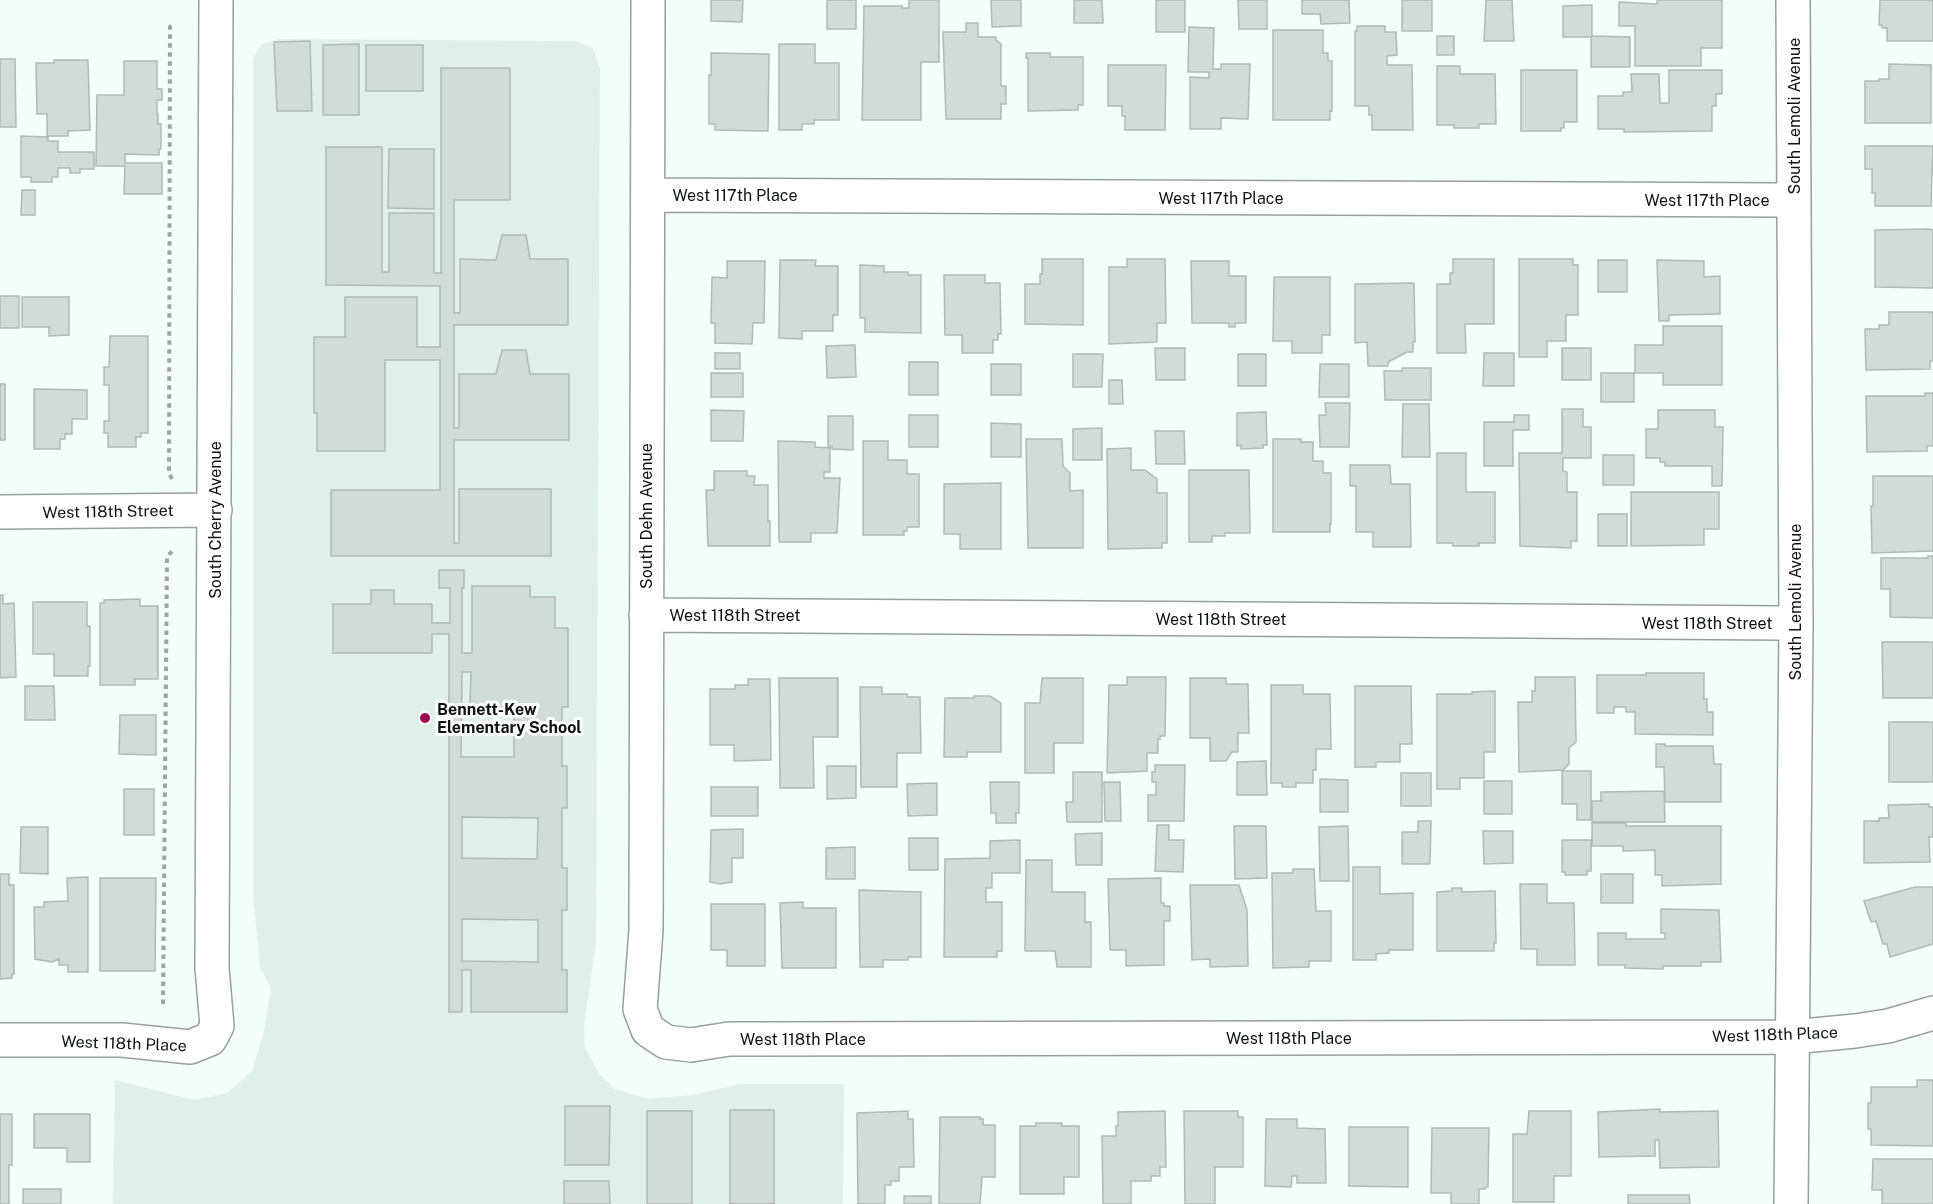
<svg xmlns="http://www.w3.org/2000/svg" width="1933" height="1204" font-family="'Public Sans',sans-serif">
<rect width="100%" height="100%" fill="#f3fdf9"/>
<path fill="#dff0ea" d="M280 39 577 41 593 48 600 68 596 943 584 1026 585 1047 599 1074 615 1089 648 1099 692 1095 740 1084H844L843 1204H113L115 1080 194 1100 227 1093 252 1071 264 1032 271 988 260 967 253 894V58L262 44Z"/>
<path fill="#d1dbd7" stroke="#b0b9b5" stroke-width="1.5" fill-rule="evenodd" d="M711 0H743L742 22 711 21Z
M827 0H856V29H827Z
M909 0H939V62H921V120H862L864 6H902V8H909Z
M991 0H1021V26L992 27Z
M1074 0H1102L1103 23H1074Z
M1156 0H1185V32H1156Z
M1238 0H1267V29H1239Z
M1302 0H1349L1350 23 1321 24 1320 14H1302Z
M1402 0H1432V31H1402Z
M1486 0H1512L1514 41H1484Z
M1657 0H1722V48H1701V66H1635V26H1619V2L1657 4Z
M1880 0H1933V41H1887V28H1882V25H1879Z
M1592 5V36L1630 37V67H1591V37H1563V6Z
M966 23H978V37H996V40L1001 44V86H1006V104H1001V119H946L943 32H966Z
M1357 26H1385V32H1396L1397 55 1387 56V65H1412L1413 130H1372V115H1369V106H1355V31H1357Z
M1189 27 1214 28 1213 69H1221V64H1250L1248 119 1221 118V129H1190V77L1209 78V72H1188Z
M1273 30H1323V53H1328V61H1332V111H1330V120H1273Z
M1437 36H1454V55H1437Z
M310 41 312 111H277L274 42Z
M359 44V115H323V45Z
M779 44H815V63H839V120H814V124H802V130H779Z
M366 45H423V91H366Z
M711 53 769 54 768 131 715 130V124H709V75H711Z
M1026 53H1050V57H1083V105H1078V110L1028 111V58H1026Z
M0 59H15L16 127H0Z
M54 60H88L90 130 68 131V136H47V114H37L36 63H54Z
M124 61H157V89H162V100H157V114H158V124H161V149H159V155L125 154V163H162V194H124L125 166H96L97 95H124Z
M1889 64 1931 65V123H1865V81H1879V79H1889Z
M1108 65H1166L1165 130H1125V116H1122V106H1108Z
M1437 66H1460V74H1495L1496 124H1479V128H1454V125H1437Z
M441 68H510V200H454V313H460V259L496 260 502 235H526L530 259H568V325H454V428H459V374H496L502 350H526L530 374H569V440H454V543H459V489H551V556H331V490H440V360H385V451H317V413H314V337H345V297H417V347H440V286L326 285V147H382V272H389V213H434V273H441Z
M1521 70H1577V122H1564V128H1561V131H1521Z
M1669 70H1722V94H1716V106H1712V131L1624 132V129H1598V96H1623V92H1632L1631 74H1659L1660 103H1669Z
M21 136 48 137V141H58V152H94V169H80V173H70V168H58V177H52V182H31V177H21Z
M1865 146H1933L1931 206H1875V193H1872V169H1865Z
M389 149H434V209L388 208Z
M22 190H35V215H21Z
M1929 229 1933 230V288L1875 287V230Z
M1042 259H1083V325L1025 324V284H1040V274H1042Z
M1127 259H1165L1166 323H1157V342L1109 344V267H1127Z
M1453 259H1494V324H1465L1466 353H1437V284H1450V273H1453Z
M1519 259H1573V265H1578V315H1566V341H1547V357H1519Z
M780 260H816L815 266H838V315H833V331H802V339L779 338Z
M1598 260H1627V292H1598Z
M1657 260 1704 261V277L1720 276V314L1669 315V321H1659Z
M727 261H765L764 323H753L752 344 715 343V323H711L712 277 727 278Z
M1191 261H1229V276H1246V323H1235V327H1229V323H1192Z
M860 265 884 266V272H908V275H921V333L865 332V318H860Z
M944 275H985V283H1000L1001 334H998V340H993V353H962V335H945Z
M1274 277H1330V335H1322V353H1292V341H1273Z
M1414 283 1415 342H1413V352H1407L1388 362V366H1368L1367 342 1355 343V284Z
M0 296H19V328H0Z
M22 297H69V335L49 336V327H22Z
M1889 312H1933V361H1930V369L1866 370 1865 329H1879V325H1889Z
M1663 326H1722V385H1663V373H1635V345H1663Z
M110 336H148V433H141V437H136V447H108V433H104V421H109V385H104V367H109Z
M855 345 856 377 827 378 826 346Z
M1155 348H1185V380H1156Z
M1562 348H1591V380H1562Z
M715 353H740V369H715Z
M1484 353H1514V386H1483Z
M1073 354H1103L1102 387H1073Z
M1238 354H1266V386H1238Z
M909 362H938V395H909Z
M991 364H1021V395H991Z
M1320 364H1349V397H1319Z
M1402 368H1431V400H1385L1384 371H1402Z
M711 373H743V397H711Z
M1601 373H1634V402H1601Z
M1109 380H1122L1123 404H1109Z
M0 384H5V440H0Z
M34 389 87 390V419H72V434H65V439H60V449H34Z
M1925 393H1933V446H1927V451L1867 452 1866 396H1925Z
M1325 403H1350L1349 447H1320L1319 415H1326Z
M1403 404H1429L1430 457H1402Z
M1562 409H1583V427H1591V458H1563V471L1567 472V492H1577V541H1571V548L1520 546 1519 453H1562Z
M711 410 744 411 743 441H711Z
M1658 410H1715V427H1723L1722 486H1712V466H1665V462H1660V458H1646V429H1658Z
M1266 412 1267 445H1263V448L1241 449V445L1237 446V413Z
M909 415H938V447H909Z
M1514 415H1529V430H1513V466H1484V422H1514Z
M828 416H853V450L832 449V447H828Z
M991 423 1021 424V457H991Z
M1102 428V460H1073V429Z
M1155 431H1184L1185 464H1156Z
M1026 439H1062L1063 466 1070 473V491L1083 490V548H1028Z
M1273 439H1301V442H1313V461H1323V473H1331V524H1330V532H1273Z
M778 441 815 442V447L830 448V472H824V478H840L837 533H811V542H779Z
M863 441H888V460H907V474H919V527H907V531H904V535H863Z
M1131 448V470H1145L1157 479V493H1167V543H1162V548L1108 549 1107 449Z
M1437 453H1466V492H1495V543H1479V546H1453V543H1437Z
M1603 455H1634V485H1603Z
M1350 465H1390L1391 484H1410L1411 547H1373V532H1356V486H1350Z
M1189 470H1249L1250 533H1225V536H1212V542H1189Z
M714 471H747V476H755L754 485H768V521H770V546H708L706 490H714Z
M1873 476H1933V551L1872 553 1871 506H1873Z
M1001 483V549H960V534H944V484Z
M1631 492H1719V529H1704V545L1631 546Z
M1598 514H1627V546H1598Z
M1928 556H1933V618L1890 617V589H1881V558H1928Z
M439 570H464V588H462V653H472V586H530V597H555V628H568V707H562V766H567V808H562V868H567V910H562V970H567V1012H471V970H462V1012H449V634H432V653H333V604H371V590H394V604H432V623H450V588H439ZM462 672H471L470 706 514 707V757H461ZM462 817 538 818 537 859 462 858ZM462 919 538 920V962L462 961Z
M0 595H3V604L14 603 16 677 0 678Z
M140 599V606H158V679H135V685H100V603H104V600Z
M33 602H87V626H90V666H88V676H54V654H33Z
M1882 642H1933V698H1883Z
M1646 673H1704V699H1707V712H1713V735L1635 734V712H1626V707H1614V713H1597V675H1646Z
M1127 677H1166L1165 736H1160V739H1158V753H1147V771L1107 773 1109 685H1127Z
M1535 677H1575L1576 742 1569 748V764L1563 770 1519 772 1518 702H1532V691H1535Z
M779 678H838V737H813L814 788H780Z
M1042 678H1083V743H1054V773H1025V703H1040Z
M1190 678H1226V684H1248L1249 733H1238V752H1232L1226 761H1210V738H1190Z
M748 679H770L771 760 734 761V745H710V689H735V685H748Z
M1271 685H1303V694H1330L1331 749H1316V770H1313V783H1296V787H1282V783H1271Z
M25 686H54L55 720H25Z
M1355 686H1411L1412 744H1400V762H1376V767H1355Z
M860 687H882V694H907V697H920L921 753H897V787H861Z
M1495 691V752H1484V778H1460V789H1437V694H1472V692Z
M974 696H990L1001 703V752H967V757H944L945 698H974Z
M120 715H156V755L119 754Z
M1889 722H1933V782H1889Z
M1656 744H1665V746H1713L1714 764H1721V802H1665L1664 767H1656Z
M1266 761 1267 795H1237V762Z
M1155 765H1185L1184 821H1148V795H1156V782H1152V772H1155Z
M827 766H856V798L827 799Z
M1562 771H1591V820H1577V804H1562Z
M1073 772H1102V822H1067L1066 802H1073Z
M1401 773H1431V806H1401Z
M1320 779 1348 780V812H1320Z
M1484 781H1512V814H1484Z
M990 782H1019V813H1016V823H996V813H991Z
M1104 782H1120L1121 821H1105Z
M937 783V815L908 816 907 784Z
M711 787H758V816H711Z
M124 789H154V835H124Z
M1664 791 1665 822H1592V801H1601V792Z
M1929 804V807H1933V837H1929L1930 862 1864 863V821H1879V818H1889L1888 805Z
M1418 821H1431L1430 864H1402V832H1418Z
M1592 823H1626V826H1721V884L1662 886V875H1655V850L1623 851V846H1592Z
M1157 825H1169V840H1184L1183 872 1155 871Z
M1234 826H1266L1267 878 1235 879Z
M1348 826 1349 881H1320L1319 827Z
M21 827H48V874L20 873Z
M743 829V858H732V882L720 884 710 882 711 830Z
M1483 831H1513V863L1484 864Z
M1102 833V865H1076L1075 834Z
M909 838H938V870H909Z
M1020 840V873H992V888H986V902H1002V951H997V957H944L945 859 990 858V841Z
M1562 840H1591V871H1587V875H1565V872H1562Z
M855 847V879H826V848Z
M1026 860H1052V892H1085V922H1091V967H1057L1055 951H1025Z
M1353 867H1380V894L1413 893V950H1389V953L1376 954V960H1353Z
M1293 869H1314L1316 911H1331V961H1309V967L1273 968 1272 873H1293Z
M0 874H9V885H14V974H12V978L0 979Z
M1601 874H1633V903H1601Z
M88 877V972H68V965H59V959L52 962 35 959 34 907H44V902L68 901 67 878Z
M100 878H156L155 971H100Z
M1161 878V903H1164V906H1170V921H1164V965L1126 966V950H1110L1108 879Z
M1520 884H1547V903H1574L1575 965H1537V949H1521Z
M1190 885H1239L1247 910 1248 966 1210 967V959L1192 960Z
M1915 887H1933V944L1890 957 1887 944H1883L1876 921 1871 922 1864 901Z
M1452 888H1462V892L1495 891 1496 943H1494V951H1437V892L1452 891Z
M859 890 921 892V957H908V960H883V967H860Z
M803 902V908H836V968H782L780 903Z
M711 904H765V966H727V950H711Z
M1661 909 1719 910 1721 962H1701V966H1663V969L1625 968V965H1598V933H1626V939H1665V933H1661Z
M1917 1080H1933V1146L1871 1145V1129H1868V1103H1871V1087H1917Z
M565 1106H610L609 1165H565Z
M1660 1109V1112L1718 1111 1719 1167 1660 1168 1659 1140H1655V1156L1599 1157 1598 1112Z
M730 1110H774V1204H730Z
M647 1111H692V1204H647Z
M908 1111V1119H913L914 1167H899V1181H891V1185H885V1204H858L857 1113Z
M1165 1111 1166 1167H1160V1176H1151V1181H1131V1204H1103L1102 1136H1116V1126H1118V1112Z
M1184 1111H1238V1117H1243V1167H1215V1204H1185Z
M1529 1111H1571V1176H1554V1202H1513V1134H1527Z
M0 1114H12V1165H9V1204H0Z
M34 1114H90V1162H67V1148H34Z
M940 1117H980V1119H983V1125H995V1177H982L980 1204H939Z
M1266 1119H1297V1128L1325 1129 1326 1183H1297V1176H1292L1291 1187 1265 1186Z
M1036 1123H1062V1126H1079V1177H1064V1194H1020V1126H1036Z
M1349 1127H1408V1187L1349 1186Z
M1432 1128H1489L1488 1187H1486L1485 1189H1479V1204H1451V1193H1431Z
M1873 1159H1933V1204H1882V1190H1872Z
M564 1181H609L610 1204H564Z
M23 1189H61V1204H23Z
M1628 1195H1689L1690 1204H1628Z
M904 1196H931V1204H904Z"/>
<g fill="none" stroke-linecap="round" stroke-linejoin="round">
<g stroke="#97a09d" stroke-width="36">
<path id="minor" d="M648 0 646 930 640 1009 648 1030 666 1042 691 1045 729 1039 1792 1037 1855 1031 1888 1026 1933 1013
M648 195 1794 200
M0 512 215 510
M646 615 1796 623
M0 1040H122L190 1047 210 1039 217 1026 212 968 216 0
M1791 1204 1796 623 1793 0"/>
</g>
<path stroke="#9da5a1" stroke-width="4" stroke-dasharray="4.5 4.5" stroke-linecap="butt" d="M172 479 169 473 170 27 175 24
M163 1004 167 557 172 551"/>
<use href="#minor" stroke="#fff" stroke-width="33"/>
</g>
<circle fill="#9d0651" stroke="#fff" stroke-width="2" cx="425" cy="718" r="6"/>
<g text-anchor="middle" stroke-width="6" stroke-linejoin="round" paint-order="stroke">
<g font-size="16" fill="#0d110f" stroke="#fff">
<text transform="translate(1794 116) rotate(-90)" y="6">South Lemoli Avenue</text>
<text x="735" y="201">West 117th Place</text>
<text x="1221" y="204">West 117th Place</text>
<text x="1707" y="206">West 117th Place</text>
<text transform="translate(108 511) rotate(-1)" y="6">West 118th Street</text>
<text transform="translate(646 516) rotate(-90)" y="6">South Dehn Avenue</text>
<text transform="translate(215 520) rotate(-90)" y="6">South Cherry Avenue</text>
<text transform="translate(1795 602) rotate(-90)" y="6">South Lemoli Avenue</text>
<text x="735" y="621">West 118th Street</text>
<text x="1221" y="625">West 118th Street</text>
<text x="1707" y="629">West 118th Street</text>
<text transform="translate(1775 1034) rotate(-2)" y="6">West 118th Place</text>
<text x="1289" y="1044">West 118th Place</text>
<text x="803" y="1045">West 118th Place</text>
<text transform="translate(124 1043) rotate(2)" y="6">West 118th Place</text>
</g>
<g font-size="16" font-weight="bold" fill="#0d110f" stroke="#fff" text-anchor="start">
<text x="437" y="715">Bennett-Kew<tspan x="437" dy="18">Elementary School</tspan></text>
</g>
</g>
</svg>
